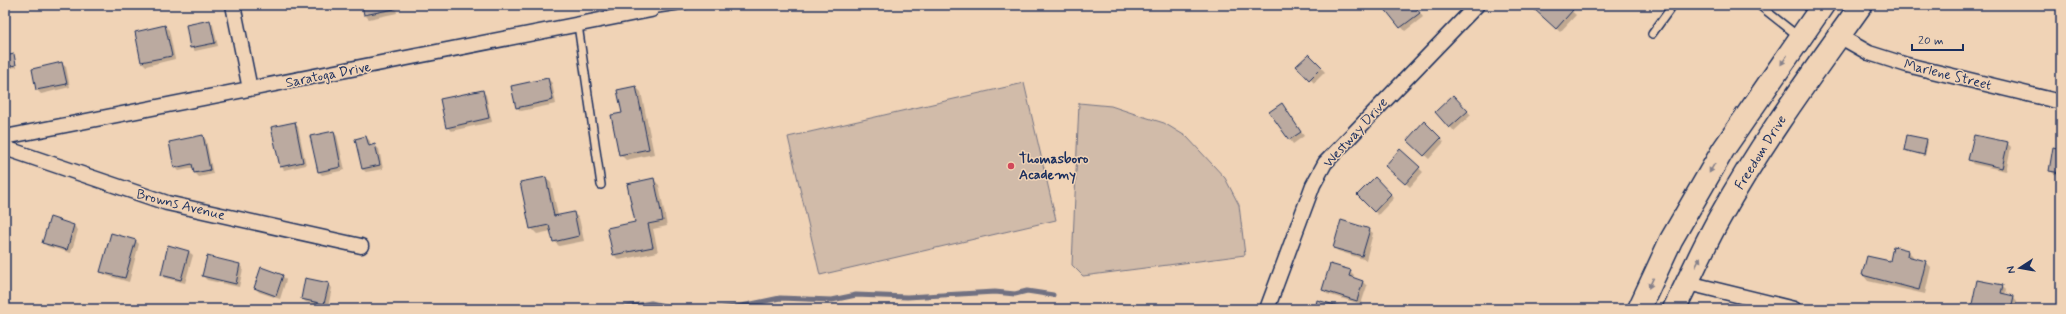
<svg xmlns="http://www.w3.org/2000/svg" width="2066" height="314" font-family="Mynerve,sans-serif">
<rect width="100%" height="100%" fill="#f0d3b6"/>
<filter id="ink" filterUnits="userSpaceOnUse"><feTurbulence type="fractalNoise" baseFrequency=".025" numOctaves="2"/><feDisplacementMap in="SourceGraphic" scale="8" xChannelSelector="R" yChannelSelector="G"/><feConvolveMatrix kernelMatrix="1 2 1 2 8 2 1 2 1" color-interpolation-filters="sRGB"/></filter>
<g filter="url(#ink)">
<path fill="#d1bba9" stroke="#767584" d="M1024 83 1056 220 820 275 788 137Z
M1079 103 1111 106 1135 114 1164 123 1187 137 1225 178 1239 205 1245 255 1083 276 1072 265Z"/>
<path fill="#0003" d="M363 5H395L397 13 369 19 365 15Z
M1390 5H1414L1423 17 1405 31 1386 8Z
M1539 5H1565L1576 15 1560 32 1536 9Z
M210 21 213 25 218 46 195 51 191 48Z
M165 26 169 30 175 59 146 66 142 62Z
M14 55 17 67 5 69V57Z
M1309 55 1325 72 1314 83 1298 66Z
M62 64 66 67 70 87 41 94 37 90 33 70Z
M548 79 552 83 556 104 521 111 517 108Z
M636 87 641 92 654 154 626 160 620 154 623 114Z
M482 91 486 95 492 122 451 131 447 127Z
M1453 96 1471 115 1454 131 1436 112Z
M1285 108 1304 136 1293 144 1270 112Z
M294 123 298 127 306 165 284 170 281 166Z
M1424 123 1444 142 1429 159 1408 140Z
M333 132 337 136 345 170 322 175 318 171Z
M202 136 206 140 213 174 199 177 195 173 194 168 179 171 175 167Z
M366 137 370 141 371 146H375L379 149 383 169 366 172 362 169Z
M1926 140 1928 142 1925 156 1905 150Z
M2007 143 2011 147 2006 171 1973 164 1970 160Z
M1400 150 1423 172 1410 187 1390 169Z
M2061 150V175L2054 174 2050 170Z
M546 178 551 183 558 216 573 213 579 218 584 241 559 246 554 241 551 231 537 234 531 228Z
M1375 178 1394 198 1378 215 1358 195Z
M653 179 659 185 667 226 653 229 658 252 619 260 614 255 636 223Z
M74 226 78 230 71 253 47 246 44 242Z
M1369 230 1373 233 1366 260 1338 251 1334 248Z
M135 240 139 244 129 282 105 275 102 271Z
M169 246 189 252 193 255 185 283 165 278 162 274Z
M1908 251 1913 256 1912 259 1926 262 1931 267 1925 294 1868 281 1863 275 1890 263Z
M240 265 243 269 239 287 207 280 203 276Z
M262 269 283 276 286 280 280 299 259 292 255 288Z
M1350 271 1354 275 1353 279 1363 282 1367 286 1361 304 1327 294 1324 290Z
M328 284 332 288 328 307 306 302 302 299Z
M2002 286 2006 290 2005 295 2014 297 2017 301 2016 309H1972Z"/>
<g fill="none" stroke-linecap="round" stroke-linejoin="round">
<path stroke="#6f7081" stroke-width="5" d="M614 309 651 303 678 309
M716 309 737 307 780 298 832 300 856 295 907 297 995 292 1015 294 1027 291 1053 295"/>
</g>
<path fill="#bbaaa0" stroke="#1b2f5e" d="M362 5H393L394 9 364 15Z
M1388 5H1414L1420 13 1400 28 1384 8Z
M1538 5H1567L1573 10 1556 29 1534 9Z
M210 20 215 43 190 48 186 25Z
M165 25 172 56 141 62 135 32Z
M14 54 16 65 5 67V56Z
M1309 54 1322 67 1309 80 1296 66Z
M62 62 67 84 36 90 32 69Z
M548 78 553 100 516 108 511 86Z
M636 86 649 149 619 155 611 115 622 113 617 90Z
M483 90 489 118 446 128 440 99Z
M1453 95 1468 111 1449 128 1435 112Z
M1282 103 1301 132 1289 140 1269 112Z
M1424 121 1441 138 1424 156 1407 140Z
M295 122 303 162 280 167 271 127Z
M334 131 341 167 318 172 310 136Z
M203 135 210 170 194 173 192 164 174 168 169 142Z
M1907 135 1927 139 1924 155 1904 150Z
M1974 135 2008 142 2002 168 1968 160Z
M366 136 369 146 375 144 380 165 362 169 355 139Z
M2053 147 2061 149V173L2049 171Z
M1400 149 1420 167 1405 184 1385 166Z
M546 177 554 216 574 212 579 236 553 242 549 225 530 229 520 182Z
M1375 177 1391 194 1374 212 1357 195Z
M654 178 663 221 648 224 653 247 613 255 607 228 635 222 627 184Z
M50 217 74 225 67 250 42 243Z
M1341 220 1370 229 1362 256 1333 248Z
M111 233 136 240 125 278 100 272Z
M168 245 189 251 181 280 161 275Z
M1893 246 1908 250 1907 256 1926 261 1919 290 1862 275 1867 256 1890 261Z
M207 256 240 264 236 284 202 276Z
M1330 264 1351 270 1349 276 1363 281 1357 301 1322 290Z
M261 267 283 275 276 296 254 288Z
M305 278 329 283 324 304 301 299Z
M1977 280 2003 285 2001 293 2014 296 2011 309H1971Z
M1317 300 1349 309H1315Z"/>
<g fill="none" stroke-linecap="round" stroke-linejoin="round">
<g stroke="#1b2f5e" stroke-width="10">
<path id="service" d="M1759 5 1798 36
M651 10 685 5
M578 25 601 185
M1652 34 1673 5"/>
</g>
<g stroke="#1b2f5e" stroke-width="17">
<path id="minor" d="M233 5 250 89
M1839 36 1869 53 1907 65 2061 102
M5 137 651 10
M5 148 167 203 361 246
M1688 283 1794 309
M1267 309 1313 185 1325 163 1477 5"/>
</g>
<g stroke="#1b2f5e" stroke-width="25">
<path id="primary" d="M1639 309 1671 240 1723 150 1823 5
M1674 309C1690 278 1703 247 1720 217 1761 143 1812 74 1861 5"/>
</g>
<use href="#service" stroke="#f0d3b6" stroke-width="7"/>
<use href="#minor" stroke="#f0d3b6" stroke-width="14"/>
<use href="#primary" stroke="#f0d3b6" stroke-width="22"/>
</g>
<defs><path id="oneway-solid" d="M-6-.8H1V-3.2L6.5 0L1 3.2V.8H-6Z"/></defs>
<g fill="#86818a">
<use href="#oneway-solid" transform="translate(1784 60) rotate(124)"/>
<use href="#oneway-solid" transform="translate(1712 168) rotate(120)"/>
<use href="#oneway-solid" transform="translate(1698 262) rotate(-64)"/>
<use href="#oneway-solid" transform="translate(1651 283) rotate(115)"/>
</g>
</g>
<circle fill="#d1495b" stroke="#f0d3b6" stroke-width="1.5" cx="1011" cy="166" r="4"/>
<g text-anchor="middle" stroke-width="3" stroke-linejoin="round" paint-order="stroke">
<g font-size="14" fill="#1b2f5e" stroke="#f0d3b6">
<text transform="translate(328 74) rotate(-11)" y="5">Saratoga Drive</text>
<text transform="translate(1948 74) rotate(14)" y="5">Marlene Street</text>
<text transform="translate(1355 132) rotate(-48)" y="5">Westway Drive</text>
<text transform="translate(1760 152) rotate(-58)" y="5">Freedom Drive</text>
<text transform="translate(181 204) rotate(14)" y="5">Browns Avenue</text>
</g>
<g font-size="14" font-weight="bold" fill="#1b2f5e" stroke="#f0d3b6" text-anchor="start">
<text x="1019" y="163">Thomasboro<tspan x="1019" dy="16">Academy</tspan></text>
</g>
</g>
<rect width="2066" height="314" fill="none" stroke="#f0d3b6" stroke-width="20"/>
<rect x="10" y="10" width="2046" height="294" fill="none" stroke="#1b2f5e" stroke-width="1.5" filter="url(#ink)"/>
<g transform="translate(2020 268) rotate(258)" stroke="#f0d3b6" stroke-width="3" paint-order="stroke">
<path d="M0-3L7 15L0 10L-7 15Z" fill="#1b2f5e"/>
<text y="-6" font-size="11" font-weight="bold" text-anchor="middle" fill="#1b2f5e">N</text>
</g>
<path d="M1912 44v6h51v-6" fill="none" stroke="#1b2f5e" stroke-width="2"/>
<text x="1918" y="44" font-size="12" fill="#1b2f5e" stroke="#f0d3b6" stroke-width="3" paint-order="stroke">20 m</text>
</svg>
